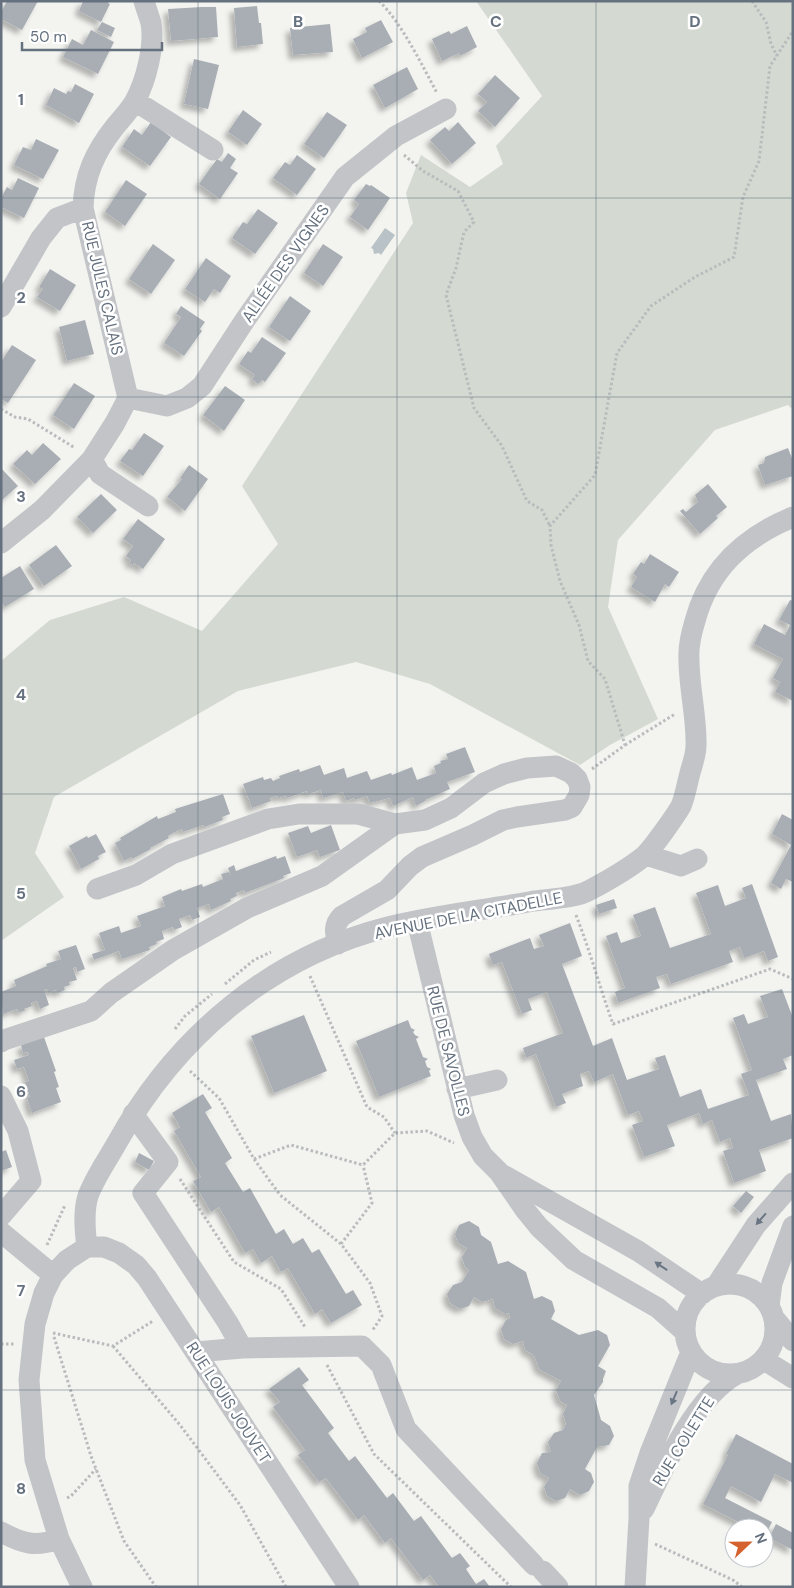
<svg xmlns="http://www.w3.org/2000/svg" width="794" height="1588" font-family="'DM Sans',sans-serif">
<defs>
<filter id="shadow"><feDropShadow dx="-4.5" dy="4.5" stdDeviation="2.5" flood-color="#0004"/></filter>
</defs>
<rect width="100%" height="100%" fill="#f3f4f0"/>
<path fill="#d4dad1" d="M476 1H793V410L788 405 715 430 618 540 608 607 658 719 610 745 580 765 430 684 356 662 238 691 54 797 35 853 64 897 1 941V661L50 620 124 597 202 631 278 544 242 486 413 223 406 193 421 155 470 187 503 164 496 146 542 96Z"/>
<path fill="#b9c2c7" d="M385 228 395 235 381 255 379 253 374 254 373 249 371 248Z"/>
<path fill="#a8aeb4" filter="url(#shadow)" d="M7 1H38L22 30 1 19V12Z
M83 1H109L108 3 110 4 101 22 79 11Z
M257 6 259 23H261L263 44 237 47 234 8Z
M202 7H216L218 37 171 41 168 9Z
M381 20 393 42 362 58 353 39 367 32 365 28Z
M102 22 115 28 111 37 97 30Z
M330 24 333 52 293 55 290 28Z
M467 26 477 47 460 56 459 53 442 61 432 39 449 31 451 34Z
M91 30 114 42 98 74 63 57 72 39 83 45Z
M194 59 219 65 208 109 184 104Z
M407 67 418 89 385 108 373 85Z
M495 75 520 98 495 127 478 111 487 102 478 94Z
M75 84 94 94 79 123 46 105 54 88 66 94 68 91 71 92Z
M243 110 262 124 247 145 228 132Z
M327 112 347 125 324 158 304 144Z
M151 122 171 137 150 166 122 147 134 129 142 135Z
M458 122 476 143 452 164 430 140 445 127 449 131Z
M36 139 59 150 43 179 14 165 23 147 31 150Z
M228 153 236 159 230 168 238 173 220 199 199 184 217 159 222 162Z
M297 155 316 169 297 195 273 178 285 162 290 165Z
M18 178 39 188 24 218 1 207V198L7 187 12 190Z
M126 180 147 194 125 226 105 212Z
M366 184 370 186 371 185 390 198 368 230 350 217 359 204 354 200Z
M258 209 278 223 255 254 232 238 243 222 247 224Z
M153 244 175 260 151 294 129 279Z
M323 244 343 257 323 286 304 273Z
M206 258 231 276 220 293 214 289 205 302 185 289Z
M50 269 76 285 60 311 37 297 43 289 39 287Z
M290 296 311 311 290 341 269 327Z
M181 306 205 322 200 329 202 331 184 356 164 343 181 317 176 314Z
M85 320 94 354 67 361 59 327Z
M262 337 286 353 265 382 262 380 258 384 252 379 255 375 239 364 248 351 251 353Z
M12 345 36 360 8 403 1 399V362Z
M74 383 95 396 74 429 53 415Z
M225 386 245 400 224 431 203 415Z
M144 433 164 446 143 476 120 461 129 449 132 450Z
M43 443 61 459 35 484 13 464 27 450 32 455Z
M788 448 793 461V476L765 485 758 465 764 463 765 457Z
M189 465 208 479 185 511 167 497 182 479 180 478Z
M1 468 18 486 1 501Z
M708 484 727 507 716 516 718 518 700 534 680 511 683 509 686 512 698 502 695 495Z
M101 494 117 510 93 533 77 517Z
M138 519 165 539 143 569 134 563 133 565 129 563 131 560 126 556 133 546 123 539Z
M56 545 72 566 44 586 29 565Z
M650 554 679 572 669 587 665 584 655 602 631 587 637 577 633 574 641 562 644 564Z
M20 566 34 589 5 607 1 602V578Z
M790 600 793 601V701L775 692 780 682 773 678 783 659 754 644 764 624 785 635 790 625 779 620Z
M465 747 475 772 447 782 450 789 425 800V801L416 806 413 797 393 806 390 798 370 803 367 796 355 800 354 798 346 801 343 792 323 798 321 790 308 794 307 791 287 798 286 796 278 798 277 796 270 798 271 801 252 808 243 784 263 777 264 780 271 778 273 781 280 778 279 776 299 769 300 772 320 765 324 775 344 768 347 778 367 771 371 780 391 773 392 775 412 767 417 780 436 773 434 766 441 763 440 761 448 759 446 754Z
M223 794 230 814 222 817 223 820 204 827 203 825 183 832 182 829 175 832 168 836 169 838 150 848 151 849 132 859 131 857 124 861 115 843 121 840 120 838 157 816 158 819 176 812 175 809Z
M782 814 793 820V882L786 879 781 889 771 883 791 845 772 834Z
M331 825 340 850 320 857 317 850 297 857 288 833 308 826 311 833Z
M96 834 106 852 98 856 99 859 81 869 69 846 87 836 88 838Z
M276 856 277 859 285 856 291 873 283 876 284 878 245 893 244 890 236 893 237 896 230 899 231 901 211 910 209 904 197 908 200 917 192 920 190 915 179 919 182 927 174 930 173 927 162 931 164 939 156 942 157 944 149 947 150 950 122 959 119 951 94 960 92 954 105 950 99 933 119 926 121 933 141 926 137 916 165 906 162 897 181 889 182 891 202 884 203 887 223 879 221 874 229 872 231 876 228 868 234 865 236 871Z
M752 884 778 957 768 961 764 951 744 958 740 947 729 951 733 962 671 984 667 974 656 977 660 988 618 1003 615 992 625 988 606 936 617 932 621 943 641 936 633 915 655 907 670 948 711 934 696 893 718 885 725 906 746 898 742 888Z
M614 899 617 908 599 914 596 905Z
M570 923 582 956 562 964 593 1046 612 1038 627 1080 659 1069 655 1058 665 1055 680 1097 701 1089 708 1109 749 1095 741 1074 752 1070 733 1018 744 1014 748 1024 768 1017 760 996 782 989 793 1018V1055L783 1059 787 1069 756 1080 771 1121 791 1114 793 1138 759 1150 766 1171 734 1183 723 1151 733 1148 730 1138 720 1142 712 1120 703 1124 699 1113 667 1125 675 1146 644 1157 632 1125 643 1121 639 1111 628 1115 613 1074 594 1082 589 1071 580 1074 583 1086 562 1094 566 1103 556 1107 536 1054 526 1058 523 1048 563 1033 547 992 528 999 532 1010 522 1014 502 962 493 965 489 954 530 938 534 949 544 946 539 935Z
M76 945 85 969 77 972 76 967 73 968 77 980 69 982 70 985 64 987 65 990 57 993 56 990 48 993 47 989 44 990 49 1005 40 1009 37 1001 31 1003 32 1006 24 1009 25 1011 19 1012 17 1009 3 1014 1 992 16 986 14 980 47 966 46 964 61 959 58 951Z
M304 1015 327 1071 274 1093 251 1036Z
M408 1020 411 1028 415 1030 413 1032 415 1035 419 1037 416 1039 423 1057 428 1059 425 1061 427 1067 431 1069 429 1071 431 1076 379 1097 356 1041Z
M44 1037 56 1071 54 1072 59 1087 56 1088 61 1102 32 1113 27 1098 30 1097 25 1082 29 1081 24 1067 17 1069 14 1060 29 1055 28 1052 23 1053 21 1045Z
M203 1094 212 1108 205 1112 232 1158 225 1163 243 1192 250 1188 276 1234 284 1229 293 1244 303 1238 312 1253 319 1249 346 1294 353 1290 362 1305 331 1323 322 1309 315 1314 288 1268 281 1272 272 1256 261 1263 253 1249 245 1253 219 1207 211 1212 193 1181 201 1177 174 1131 180 1127 172 1113Z
M6 1150 12 1167 1 1171V1152Z
M139 1153 154 1161 149 1170 135 1162Z
M746 1191 754 1197 741 1213 733 1206Z
M469 1221 479 1227 481 1235 491 1242 498 1264 508 1261 526 1272 534 1299 542 1296 552 1301 555 1311 551 1319 579 1335 598 1330 607 1335 610 1345 598 1366 606 1371 603 1379V1382L594 1395 601 1420 610 1426 614 1436 609 1445 597 1447 585 1469 591 1473 594 1482 589 1491 580 1495 570 1489 565 1498 556 1501 547 1496 544 1487 549 1478 540 1473 537 1463 542 1453 551 1452 548 1442 554 1433 563 1430 566 1424 563 1414 567 1405 560 1401 556 1390 561 1381 539 1369 534 1355 525 1350 523 1341 513 1344 504 1339 501 1329 506 1320 510 1318 509 1313 505 1314 495 1308 493 1299 482 1302 474 1297 469 1306 460 1309 450 1303 447 1294 453 1285 462 1282 469 1270 465 1267 462 1257 467 1248 458 1243 455 1234 459 1225Z
M299 1367 309 1380 302 1385 334 1428 328 1433 349 1461 355 1456 387 1498 393 1493 414 1521 421 1516 452 1558 460 1553 470 1566 466 1569 476 1584 484 1579 490 1587H439L430 1575 423 1580 391 1538 385 1543 364 1515 358 1520 326 1478 319 1482 298 1455 305 1450 273 1407 280 1402 269 1389Z
M736 1434 793 1464V1483L775 1474 761 1502 731 1486 725 1498 772 1522 764 1538V1528H750L703 1504 728 1455 726 1454Z
M776 1524 793 1533V1550L769 1538Z"/>
<g fill="none" stroke-linecap="round" stroke-linejoin="round">
<path stroke="#b9bbbd" stroke-width="3" stroke-dasharray="2.5 2.5" stroke-linecap="butt" d="M379 1C401 22 422 65 437 93
M752 1 766 22 771 44 777 56
M404 155 423 171 458 191 474 222 464 232 456 268 446 295 474 408 502 446 527 501 542 510 550 526
M1 409 15 417 28 419 75 448
M625 745 675 714
M592 769 625 745 605 679 588 661 579 625 560 581 551 545 550 526 595 475 617 353 651 306 695 277 734 257 743 197 759 161 770 66 793 31
M576 915C590 951 600 988 613 1024L770 969 793 979
M310 976 367 1107 384 1117 395 1133
M225 984 254 960 271 952
M175 1029 185 1016 212 994
M190 1071 219 1098 254 1159 280 1195 341 1244 370 1283 382 1316 372 1331
M254 1159 291 1145 363 1165 395 1133 427 1131 454 1143
M180 1179 234 1262 281 1289 305 1327
M341 1244 372 1203 363 1165
M47 1245 65 1205
M53 1333 113 1346 153 1321
M54 1337 91 1456 124 1541 156 1587
M1 1344H15
M113 1346 180 1425 240 1505 286 1587
M327 1365 374 1454 511 1587
M67 1498 71 1496 96 1469
M655 1544 733 1580 742 1587"/>
<path stroke="#c2c4c8" stroke-width="21" d="M135 101 213 150
M1 307 41 238 57 218 83 208
M128 398 167 406 187 398 202 386 245 320 345 177 396 136 446 109
M92 459 100 474 148 506
M1 543 42 510 92 459 115 423 128 398 83 208C84 176 95 152 114 128 121 119 130 110 135 101 146 81 155 46 151 23 149 16 146 8 144 1
M646 855 681 866 697 859
M97 889 136 875 172 854 268 819 299 814H358L395 824 425 820 451 808 484 783 504 774 527 768 556 766 571 773 577 779 580 787 579 795 572 807 565 810 517 817 503 820 473 835 422 857 410 866 387 890 342 916C333 925 335 933 338 944
M417 921 464 1115 472 1137 483 1156 499 1172 526 1211 539 1227 574 1260 658 1308 685 1332
M1 1042 4 1040 91 1011 111 993 173 950 247 908 322 876 395 824
M457 1089 497 1080
M1 1096 18 1131 31 1181 1 1216
M133 1114 168 1162 143 1193 228 1323 242 1348
M503 1175 638 1251 702 1294
M1 1232 53 1275
M87 1247C85 1231 83 1212 88 1196 95 1177 108 1159 118 1141 177 1036 270 957 388 927 436 915 486 910 534 901 550 899 577 898 590 890 607 881 628 869 643 857 650 852 676 815 681 806 685 797 687 784 690 773 692 765 696 755 696 746 697 718 689 688 689 660 688 647 691 634 695 621 709 569 744 537 793 517
M685 1329a45 45 0 1 1 90 0a45 45 0 1 1-90 0Z
M716 1286 756 1225 793 1183
M769 1306 772 1283 793 1226
M774 1318 793 1341
M196 1352 242 1348 362 1346 381 1365 406 1429 534 1565
M764 1360 793 1378
M644 1509C664 1467 696 1396 737 1374
M1 1532C23 1544 35 1547 59 1539
M543 1571 558 1587
M82 1587 59 1539 35 1460 29 1380 35 1324 44 1293 53 1275 67 1260 87 1247H104L119 1253 136 1265 147 1278 349 1587
M635 1587 639 1518V1486L650 1453 691 1352"/>
</g>
<defs><path id="oneway-solid" d="M-6-.8H1V-3.2L6.5 0L1 3.2V.8H-6Z" transform="scale(1.25)"/></defs>
<g fill="#6a7583">
<use href="#oneway-solid" transform="translate(761 1219) rotate(131)"/>
<use href="#oneway-solid" transform="translate(661 1266) rotate(-146)"/>
<use href="#oneway-solid" transform="translate(674 1398) rotate(113)"/>
</g>
<path fill="none" stroke="#65717f" stroke-width="1" stroke-opacity="0.55" d="M198 1V1587M397 1V1587M596 1V1587M1 198H793M1 397H793M1 596H793M1 794H793M1 992H793M1 1191H793M1 1390H793"/>
<g text-anchor="middle" stroke-width="5" stroke-linejoin="round" paint-order="stroke">
<g font-size="16" fill="#65717f" stroke="#fff">
<text transform="translate(285 263) rotate(-55)" y="6">ALLÉE DES VIGNES</text>
<text transform="translate(103 288) rotate(77)" y="6">RUE JULES CALAIS</text>
<text transform="translate(468 915) rotate(-11)" y="6">AVENUE DE LA CITADELLE</text>
<text transform="translate(449 1051) rotate(76)" y="6">RUE DE SAVOLLES</text>
<text transform="translate(229 1402) rotate(57)" y="6">RUE LOUIS JOUVET</text>
<text transform="translate(683 1441) rotate(-58)" y="6">RUE COLETTE</text>
</g>
</g>
<g font-size="16" text-anchor="middle" font-weight="bold" fill="#65717f" stroke="#fff" stroke-width="5" stroke-linejoin="round" paint-order="stroke">
<text x="298" y="27">B</text>
<text x="496" y="27">C</text>
<text x="695" y="27">D</text>
<text x="21" y="105">1</text>
<text x="21" y="303">2</text>
<text x="21" y="502">3</text>
<text x="21" y="700">4</text>
<text x="21" y="899">5</text>
<text x="21" y="1097">6</text>
<text x="21" y="1296">7</text>
<text x="21" y="1494">8</text>
</g>
<rect width="794" height="1588" fill="none" stroke="#65717f" stroke-width="5"/>
<g transform="translate(749 1543) rotate(68)"><circle r="24" fill="#ffffff" stroke="#c1c6cc"/>
<path d="M0-4L9 19L0 12L-9 19Z" fill="#d5622e"/>
<text y="-8" font-size="14" font-weight="bold" text-anchor="middle" fill="#65717f">N</text>
</g>
<path d="M22 42v8h140v-8" fill="none" stroke="#65717f" stroke-width="2.5"/>
<text x="30" y="42" font-size="15" fill="#65717f" stroke="#ffffff" stroke-width="4" paint-order="stroke">50 m</text>
</svg>
